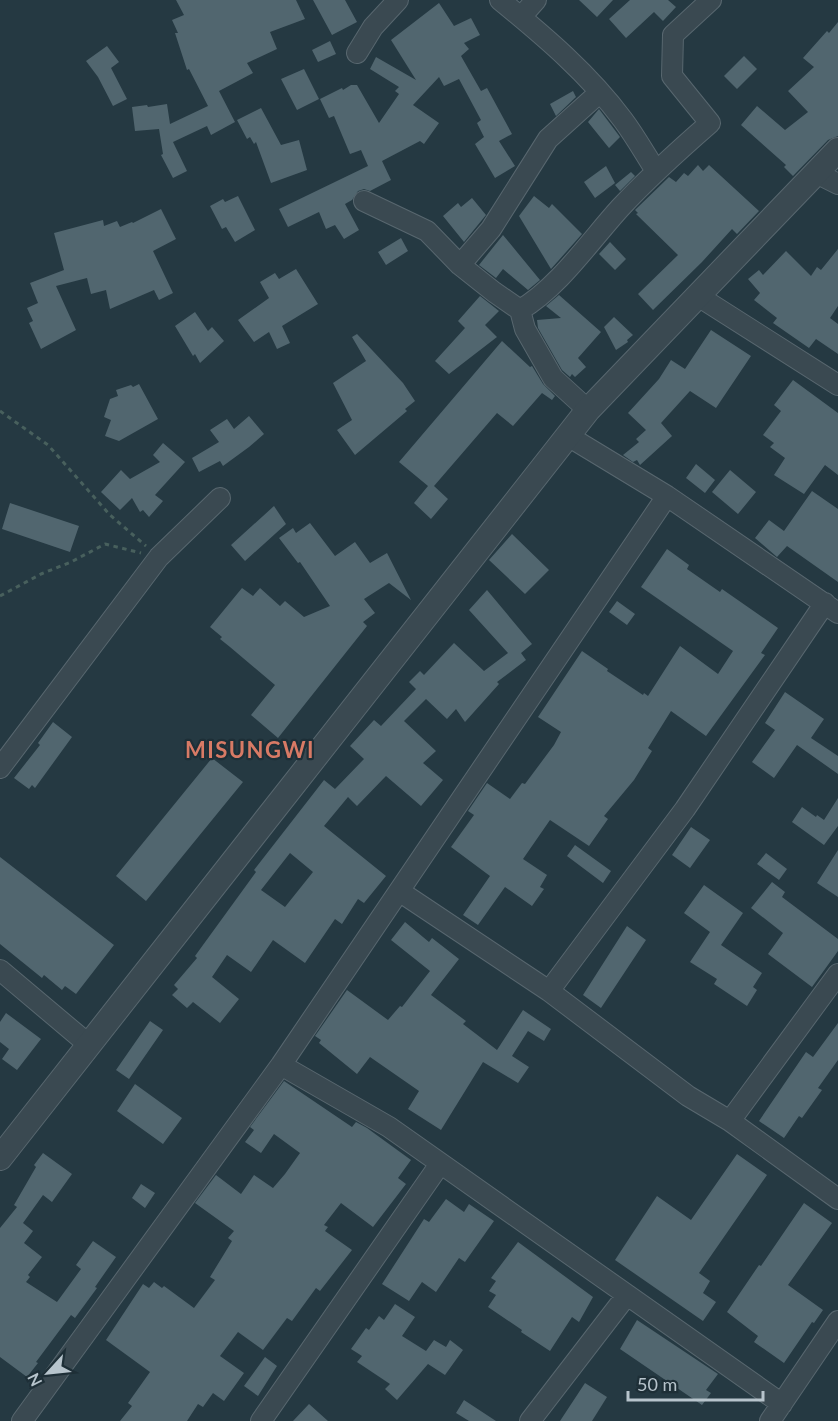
<svg xmlns="http://www.w3.org/2000/svg" width="838" height="1421" font-family="Lato,sans-serif">
<rect width="100%" height="100%" fill="#253942"/>
<path fill="#51666f" fill-rule="evenodd" d="M176 0H296L305 19 270 32 277 49 247 63 253 73 219 91 235 122 211 135 207 126 173 142 187 171 173 178 161 155 163 154 159 129 135 131 132 107 147 105 148 107 167 104 170 124 208 106 189 69 187 70 175 33H178L172 20 184 15Z
M313 0H345L357 22 332 35Z
M579 0H613L597 17Z
M630 0H668L676 7 663 21 654 12 626 38 609 19Z
M439 3 454 26 471 18 480 35 464 43 469 49 461 56 481 91 487 88 512 134 499 141 515 166 495 178 475 144 484 137 477 123 481 120 459 79 444 86 439 77 413 105 439 123 424 144 420 141 382 161 391 180 370 191 364 189 358 191 352 200 345 204 359 230 344 239 335 225 326 229 319 212 288 227 279 209 368 166 361 150 350 154 334 116 329 118 320 99 342 88 343 90 351 85H357L379 123 399 94 395 91 399 87 370 69 376 57 416 80 391 40Z
M838 22V136L828 140 793 176 784 167 786 165 741 125 757 106 785 130 808 112 788 91 814 67 803 58 827 31 829 33Z
M330 41 336 54 318 62 312 50Z
M107 46 119 62 111 68 127 99 113 106 98 77 86 61Z
M744 56 757 69 737 89 724 76Z
M304 69 319 99 297 110 281 79Z
M573 91 576 97 556 116 550 104Z
M261 108 281 145 299 140 307 170 271 183 256 142 254 144 250 137 247 139 237 120Z
M599 109 620 137 609 148 588 122Z
M698 165 703 171 709 165 759 211 737 234 732 229 702 262 653 310 638 294 678 255 636 214 638 213 635 210 669 177 676 182 684 173 688 176Z
M606 166 615 183 595 198 584 182Z
M631 172 635 176 620 191 615 185Z
M238 196 255 230 235 242 226 227 222 229 210 206 223 199 225 202Z
M534 196 549 208 552 204 582 234 551 269 519 216Z
M472 198 486 215 464 242 443 216 458 203 461 207Z
M161 209 176 239 153 251 173 293 159 300 154 290 110 309 106 290 91 294 87 278 56 286 76 330 41 349 29 323 33 321 27 308 38 303 30 283 64 270 54 233 103 220 104 226 117 221 120 227 132 222 133 223Z
M503 235 540 280 528 290 503 269 496 278 479 265Z
M401 238 408 251 386 265 378 252Z
M610 242 626 259 615 270 599 254Z
M838 249V306L830 318 838 324V354L816 339 809 348 773 323 777 318 754 300 760 293 748 279 759 270 763 275 786 251 811 276 817 267 821 270Z
M296 269 318 304 282 326 290 343 277 349 269 332 254 342 238 320 269 298 260 282 275 273 279 279Z
M559 295 601 332 578 358 586 367 575 377 572 374 570 377 562 370 538 328 537 320 561 318 546 306Z
M480 296 499 311 485 325 497 337 449 374 435 361 465 328 458 321Z
M195 312 208 331 212 327 224 341 200 363 195 354 193 356 175 326Z
M614 317 633 335 627 340 628 342 616 350 604 327Z
M711 330 751 356 716 408 690 391 661 423 672 436 640 465 637 460 633 462 623 455 639 442 636 439 646 430 628 413 659 379 671 360 685 369Z
M357 334 403 383 415 401 405 409 407 411 355 455 337 430 352 420 333 383 366 361 352 337Z
M502 341 530 367 532 366 543 384 555 396 552 400 542 393 513 426 497 413 434 486 448 499 431 519 414 503 428 486 399 462Z
M793 380 838 413V475L825 465 804 494 774 475 785 458 770 447 774 443 763 435 781 411 774 405Z
M139 384 158 419 119 441 105 436 111 420 104 417 110 399 118 396 116 390 131 385 133 387Z
M249 416 264 434 249 447 223 466 220 461 199 472 192 458 219 442 210 430 227 419 234 429Z
M163 443 185 462 155 495 163 501 149 517 143 510 140 512 132 498 120 510 101 492 121 470 130 479 160 462 153 455Z
M696 464 715 480 705 493 686 478Z
M730 470 756 492 738 514 712 492Z
M812 491 838 509V582L787 546 777 557 755 538 769 520 784 531Z
M10 503 79 526 70 552 2 529Z
M274 506 286 524 245 561 231 545Z
M310 523 335 556 355 542 370 563 387 553 411 600 389 583 364 599 375 613 363 622 367 626 278 738 251 715 275 685 230 647 220 639 222 637 210 627 242 588 253 596 260 588 280 606 285 601 304 617 330 606 300 562 298 563 279 538 293 528 296 533Z
M512 534 549 570 525 594 489 560Z
M667 549 689 565 687 569 720 592 722 589 778 628 761 653 765 655 706 736 671 711 648 748 652 751 634 780 604 816 608 819 589 846 550 820 523 859 547 875 540 887 544 889 532 906 505 887 478 925 463 915 490 876 451 847 474 815 468 811 487 783 510 799 522 783 525 784 554 745 561 732 538 717 582 651 608 669 607 671 643 695 644 693 648 696 680 646 718 674 733 651 641 587Z
M487 590 532 644 521 653 526 660 497 682 499 684 465 722 456 709 447 719 426 699 404 721 436 751 423 763 443 780 421 806 386 776 357 806 348 797 324 826 386 876 364 903 358 899 342 924 335 919 305 963 273 940 251 972 227 955 212 977 239 999 220 1023 193 1002 187 1008 172 995 178 989 174 985 197 958 195 956 256 872 254 870 324 780 335 789 364 759 350 746 374 720 381 726 416 689 409 682 420 671 424 675 454 643 484 671 508 653 469 610ZM290 853 313 872 285 907 261 890Z
M617 601 635 614 627 625 609 612Z
M785 692 824 719 811 738 838 756V774L797 745 774 778 752 762 775 730 765 723Z
M53 722 72 737 35 788 32 785 29 789 14 778 40 745 38 743Z
M212 758 243 782 146 901 116 876Z
M838 798V826L824 845 792 822 802 807 816 817 817 815 824 820Z
M691 827 710 840 690 868 672 855Z
M575 845 611 871 603 883 567 856Z
M838 850V897L817 883Z
M766 853 787 869 779 880 757 864Z
M0 857 114 945 76 994 65 986 62 990 44 975 42 978 0 944Z
M772 882 785 892 782 897 838 939V951L812 987 768 954 783 933 751 908Z
M704 885 743 913 721 945 762 973 753 987 757 990 747 1006 714 984 717 979 690 962 710 932 684 913Z
M405 922 429 942 432 938 459 959 431 995 466 1021 463 1024 497 1050 523 1010 551 1029 544 1041 528 1031 512 1056 529 1067 518 1083 483 1062 441 1130 408 1109 419 1091 370 1057 357 1074 319 1043 321 1040 315 1036 347 990 388 1020 400 1006 402 1007 430 971 391 940Z
M627 926 646 940 601 1008 583 995Z
M6 1013 41 1039 17 1070 2 1059 9 1049 0 1042V1022Z
M150 1021 163 1030 129 1079 116 1070Z
M838 1023V1060L818 1088 822 1090 802 1118 799 1116 784 1138 759 1121 806 1052 813 1057Z
M284 1081 352 1127 356 1122 367 1128 411 1160 398 1178 406 1184 373 1227 341 1203 324 1225 328 1227 325 1231 352 1250 320 1291 316 1288 292 1321 287 1318 263 1350 238 1332 220 1356 244 1373 224 1401 213 1393 203 1407 198 1404 187 1421H120L132 1406 128 1403 150 1372 106 1340 143 1284 149 1288 154 1282 162 1288 164 1286 194 1308 215 1280 210 1277 232 1241 228 1238 234 1231 195 1203 216 1175 241 1194 254 1175 273 1188 285 1174 300 1153 274 1134 261 1153 245 1142 254 1130 250 1127Z
M135 1084 182 1118 163 1144 117 1111Z
M43 1153 72 1174 52 1202 43 1195 23 1223 33 1231 24 1243 42 1257 28 1275 30 1277 26 1282 57 1302 81 1269 76 1265 93 1241 116 1257 95 1287 97 1288 75 1318 71 1315 36 1362 38 1363 27 1377 0 1357V1228L17 1207 14 1205 36 1167 34 1165Z
M737 1154 767 1175 699 1273 710 1281 703 1293 716 1302 703 1321 615 1260 657 1196 691 1220Z
M141 1184 155 1193 145 1208 132 1198Z
M446 1199 464 1212 469 1204 494 1221 465 1262 459 1258 436 1292 422 1282 409 1301 382 1284 424 1219 429 1222Z
M804 1203 832 1223 788 1285 823 1310 814 1323 812 1322 784 1363 754 1342 758 1336 727 1312 759 1265 761 1266Z
M518 1242 593 1297 579 1322 572 1317 550 1351 521 1332 522 1330 488 1307 496 1295 489 1291 496 1281 491 1278Z
M395 1304 415 1317 402 1336 426 1351 434 1340 446 1347 450 1340 463 1350 445 1375 428 1364 397 1400 385 1389 390 1384 357 1362 362 1356 351 1349 366 1328 369 1330 379 1316 384 1320Z
M637 1320 718 1374 706 1390 711 1393 702 1405 620 1349Z
M265 1357 277 1366 258 1396 244 1386Z
M585 1383 607 1397 592 1421H560Z
M464 1400 496 1421H469L456 1413Z
M309 1404 328 1421H293Z"/>
<g fill="none" stroke-linecap="round" stroke-linejoin="round">
<g stroke="#58676f" stroke-width="22">
<path id="minor" d="M500 0C544 36 589 74 623 120 635 136 645 154 656 171
M521 17 536 0
M357 53 373 27 398 0
M816 173 838 184
M364 201 427 231 460 265 494 292 520 310 525 329 553 378 588 410
M460 265 491 229 548 139 599 93
M698 296 838 385
M520 310C558 288 590 241 620 208 648 178 679 150 710 123L672 76 673 35 711 0
M568 436 667 496 838 613
M825 603 685 809 549 991 688 1096 730 1121 838 1199
M0 768 159 557 220 498
M399 891 549 991
M0 970 88 1044
M281 1065 389 1127 782 1404
M730 1121 838 974
M22 1421 281 1065 667 496
M261 1421 440 1164
M530 1421 627 1295
M770 1421 838 1321"/>
</g>
<g stroke="#58676f" stroke-width="26">
<path id="tertiary" d="M0 1158 588 410 838 150"/>
</g>
<path stroke="#48605d" stroke-width="3" stroke-dasharray="4.5 4.5" stroke-linecap="butt" d="M0 411 48 445 110 515 146 546
M0 596 41 574 71 562 105 544 141 553"/>
<use href="#minor" stroke="#3a4951" stroke-width="20"/>
<use href="#tertiary" stroke="#3a4951" stroke-width="24"/>
</g>
<g text-anchor="middle" stroke-width="4.5" stroke-linejoin="round" paint-order="stroke">
<g font-size="22" font-weight="bold" letter-spacing="1.5" fill="#d87a65" stroke="#1e2f37">
<text x="250" y="758">MISUNGWI</text>
</g>
</g>
<g transform="translate(48 1373) rotate(243)" stroke="#1e2f37" stroke-width="4.5" paint-order="stroke">
<path d="M0-4.5L10 22L0 15L-10 22Z" fill="#b7c4cc"/>
<text y="-9" font-size="16" font-weight="bold" text-anchor="middle" fill="#b7c4cc">N</text>
</g>
<path d="M628 1391v9h135v-9" fill="none" stroke="#b7c4cc" stroke-width="3"/>
<text x="637" y="1391" font-size="18" fill="#b7c4cc" stroke="#1e2f37" stroke-width="4.5" paint-order="stroke">50 m</text>
</svg>
